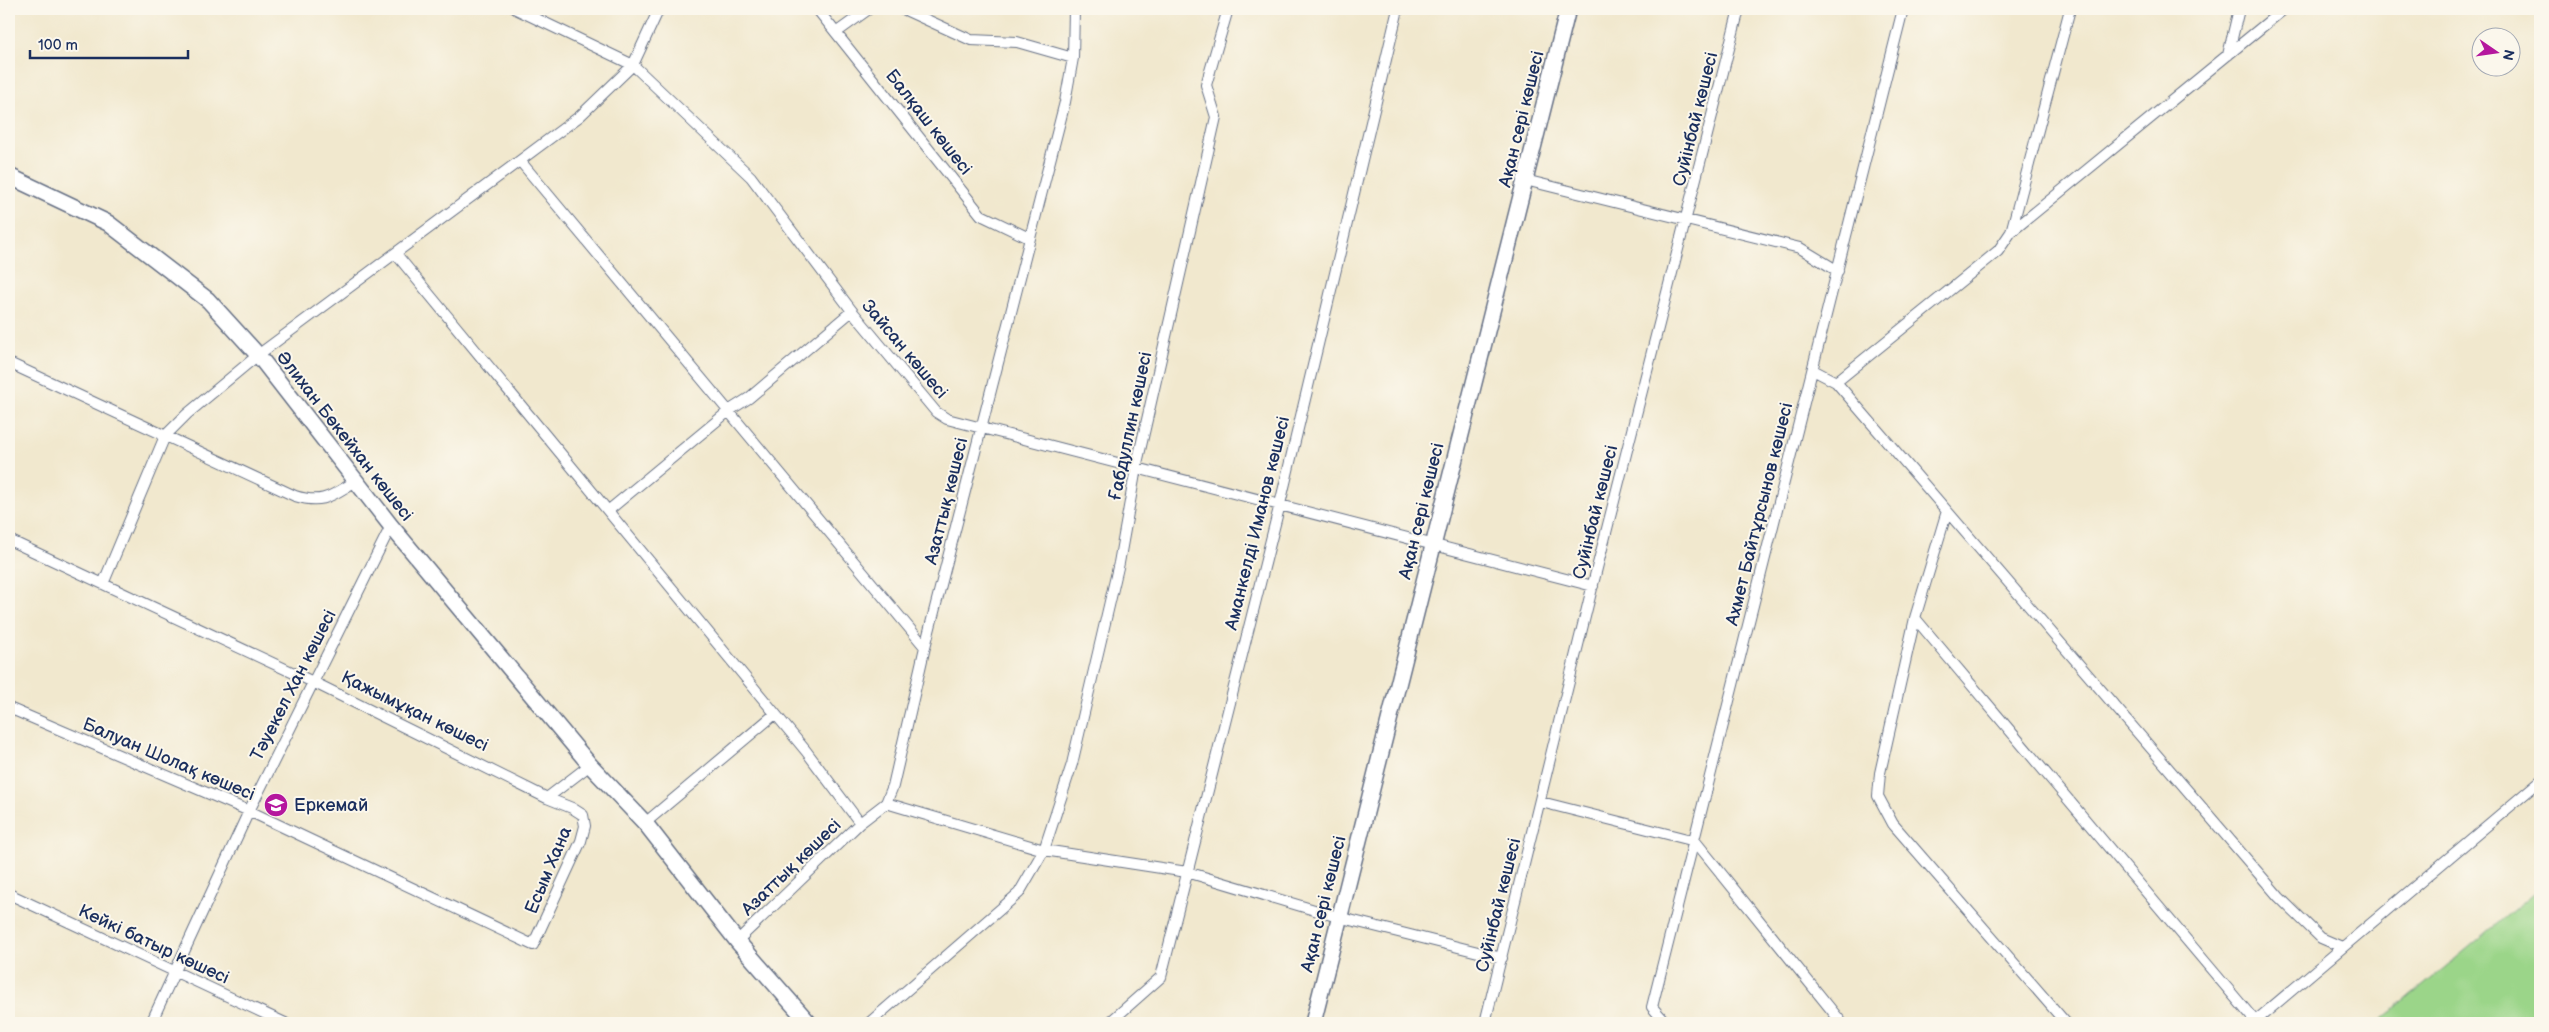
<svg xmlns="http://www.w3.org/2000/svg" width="2549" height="1032" font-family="'Balsamiq Sans',sans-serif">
<rect width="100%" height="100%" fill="#fbf7ec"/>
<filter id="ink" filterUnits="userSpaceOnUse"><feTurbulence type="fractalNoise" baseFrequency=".02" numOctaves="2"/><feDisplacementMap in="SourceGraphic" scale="10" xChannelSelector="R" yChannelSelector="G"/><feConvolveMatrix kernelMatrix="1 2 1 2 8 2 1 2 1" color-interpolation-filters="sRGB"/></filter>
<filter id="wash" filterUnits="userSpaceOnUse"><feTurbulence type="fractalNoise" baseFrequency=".0096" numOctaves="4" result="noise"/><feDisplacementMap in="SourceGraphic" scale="20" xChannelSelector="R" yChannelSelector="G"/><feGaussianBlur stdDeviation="1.12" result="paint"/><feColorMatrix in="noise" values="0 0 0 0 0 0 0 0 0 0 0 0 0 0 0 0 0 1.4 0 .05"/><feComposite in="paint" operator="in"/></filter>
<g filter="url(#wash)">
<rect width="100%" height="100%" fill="#f1e8ce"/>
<path fill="#9bd589" stroke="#5b8274" d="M2540 888V1023H2378Z"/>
</g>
<g filter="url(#ink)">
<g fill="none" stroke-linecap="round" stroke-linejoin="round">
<g stroke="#667085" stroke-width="12">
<path id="street" d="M516 9 633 65 751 177 852 311 936 412 947 419 1593 586
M817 9 981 215 1029 238
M903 9 971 40 1017 42 1073 58
M837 32 869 9
M2228 55 2239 9
M521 162 925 647
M1525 180 1800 248 1838 271
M2011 232 2070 9
M396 254 806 751 860 823
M9 363 295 496C324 505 332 495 356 481
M1813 370 1836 382 1998 251 2011 232 2284 9
M1836 382 2279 897 2321 938 2342 947
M609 510 730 410 749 398 852 311
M1947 511 1915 618 1880 773 1878 796 1893 824 2066 1023
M9 540 313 682 547 798 590 765
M103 584 165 436 187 414 258 355 580 116 633 65 659 9
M1915 618 2255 1021
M9 708 249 811 533 945 581 841 585 826 583 815 572 808 547 798
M1541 802 1695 841 1842 1023
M886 803 1044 850 1187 872 1338 917 1502 958
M645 823 775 714
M9 894 285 1023
M737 941 860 823 886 803 893 786 925 647 1065 102 1073 58 1074 9
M151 1023 249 811 391 526
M869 1023 1019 893 1044 850 1072 764 1119 563 1136 468 1216 117 1206 85 1228 9
M1109 1023 1161 977 1280 504 1398 9
M1485 1023 1595 576 1739 9
M1666 1023 1652 1007 1903 9
M2253 1023 2540 781"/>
</g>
<g stroke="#667085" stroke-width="18">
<path id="secondary" d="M9 176 108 223 208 300 258 355 391 526 590 765 645 823 737 941 809 1023
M1313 1023 1568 9"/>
</g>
<use href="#street" stroke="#fff" stroke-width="10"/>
<use href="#secondary" stroke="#fff" stroke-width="15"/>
</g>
</g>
<defs>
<g id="school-disc" transform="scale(1.25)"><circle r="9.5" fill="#b5179e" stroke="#fbf7ec"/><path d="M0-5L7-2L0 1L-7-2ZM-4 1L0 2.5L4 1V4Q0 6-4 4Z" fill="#fff"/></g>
</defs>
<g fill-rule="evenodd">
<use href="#school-disc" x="276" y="805"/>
</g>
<g text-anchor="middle" stroke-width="4" stroke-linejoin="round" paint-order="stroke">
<g font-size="18" fill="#1b2f5e" stroke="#fbf7ec">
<text transform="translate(1521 119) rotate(-76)" y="6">Ақан сері көшесі</text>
<text transform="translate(1695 119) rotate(-76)" y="6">Суйінбай көшесі</text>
<text transform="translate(929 122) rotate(52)" y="6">Балқаш көшесі</text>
<text transform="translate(905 349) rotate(50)" y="6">Зайсан көшесі</text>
<text transform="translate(1130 426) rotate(-78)" y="6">Ғабдуллин көшесі</text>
<text transform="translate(345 436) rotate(52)" y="6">Әлихан Бөкейхан көшесі</text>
<text transform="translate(946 501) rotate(-76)" y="6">Азаттық көшесі</text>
<text transform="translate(1421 511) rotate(-76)" y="6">Ақан сері көшесі</text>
<text transform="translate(1595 512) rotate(-76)" y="6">Суйінбай көшесі</text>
<text transform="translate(1759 514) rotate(-76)" y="6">Ахмет Байтұрсынов көшесі</text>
<text transform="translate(1257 523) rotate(-76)" y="6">Аманкелді Иманов көшесі</text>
<text transform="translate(293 685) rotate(-63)" y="6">Тәуекел Хан көшесі</text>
<text transform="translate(415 711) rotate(26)" y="6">Қажымұқан көшесі</text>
<text transform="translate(169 759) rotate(23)" y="6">Балуан Шолақ көшесі</text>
<text transform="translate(791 867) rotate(-44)" y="6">Азаттық көшесі</text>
<text transform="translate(548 870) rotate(-67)" y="6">Есым Хана</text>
<text transform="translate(1323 904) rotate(-76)" y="6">Ақан сері көшесі</text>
<text transform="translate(1498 905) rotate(-76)" y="6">Суйінбай көшесі</text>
<text transform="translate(154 944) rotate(25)" y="6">Кейкі батыр көшесі</text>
</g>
<g font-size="18" fill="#1b2f5e" stroke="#fbf7ec" text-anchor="start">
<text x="294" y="811">Еркемай</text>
</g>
</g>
<rect width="2549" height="1032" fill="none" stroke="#fbf7ec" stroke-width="30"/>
<g transform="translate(2496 52) rotate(103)"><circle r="24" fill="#fbf7ec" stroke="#a1a7b3"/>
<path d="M0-4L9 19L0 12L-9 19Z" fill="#b5179e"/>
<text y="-8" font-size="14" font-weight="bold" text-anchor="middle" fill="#1b2f5e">N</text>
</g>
<path d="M30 50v8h158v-8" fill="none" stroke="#1b2f5e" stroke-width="2.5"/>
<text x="38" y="50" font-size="15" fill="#1b2f5e" stroke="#fbf7ec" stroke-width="4" paint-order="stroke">100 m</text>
</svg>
